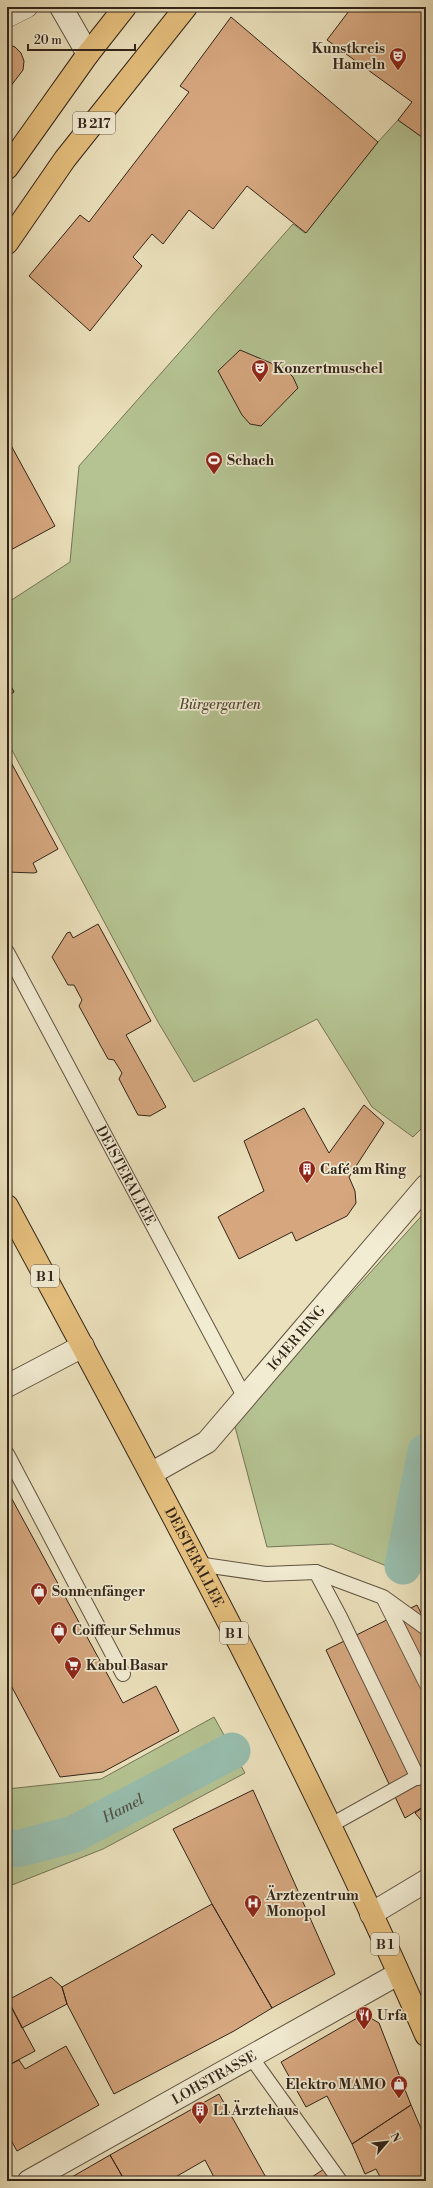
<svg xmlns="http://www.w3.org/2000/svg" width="433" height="2188" font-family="'Libre Bodoni',serif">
<rect width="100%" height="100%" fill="#ebe1bc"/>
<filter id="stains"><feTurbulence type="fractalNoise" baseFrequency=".005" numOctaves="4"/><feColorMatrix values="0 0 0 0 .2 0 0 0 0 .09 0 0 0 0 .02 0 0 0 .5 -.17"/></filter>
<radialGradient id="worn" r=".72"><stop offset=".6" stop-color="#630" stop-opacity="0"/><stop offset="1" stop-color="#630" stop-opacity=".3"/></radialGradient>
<path fill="#b5c392" stroke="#747456" d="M398 120 426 140V1124L413 1137 372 1107 317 1019 194 1082 158 1022 7 741V696L14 692 7 678V603L70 562 79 466 293 224 305 233 378 142Z
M426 1211V1499L409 1575 332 1544 267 1547 234 1423Z
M214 1717 245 1773 103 1849 7 1887V1789L101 1779Z"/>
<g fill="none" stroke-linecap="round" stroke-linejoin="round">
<g stroke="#98beae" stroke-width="37">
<path d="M403 1566 426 1452"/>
<path id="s1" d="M7 1849 21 1848 74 1834 232 1751"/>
</g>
</g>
<path fill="#d6a77f" stroke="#322419" d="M352 7H421L426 10V140L398 120 412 102 327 40Z
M231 17 378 142 306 233 247 186 213 229 189 210 163 244 152 234 133 257 142 266 90 331 29 276 80 215 89 222 189 92 180 86Z
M7 44 15 47 21 53 24 61 23 70 7 91Z
M240 350 285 369 293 377 298 388 261 426 250 424 242 415 218 371Z
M7 438 55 526 7 552Z
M7 679 14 692 7 696Z
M7 755 58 849 33 863 37 872 34 873 7 872Z
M98 924 151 1021 126 1035 166 1107 150 1116 138 1115 119 1079 122 1073 114 1060 108 1059 79 1006 82 1000 74 985H68L52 957 67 933 70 932 73 938Z
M364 1105 384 1123 349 1177 355 1191 356 1203 347 1216 296 1241 292 1232 239 1259 218 1217 264 1191 244 1141 304 1108 329 1153Z
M7 1490 123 1703 156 1686 179 1731 103 1772 60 1777 7 1678Z
M417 1605 426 1623V1805L405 1818 326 1650Z
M253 1790 335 1974 272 2008 212 1904 173 1829Z
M426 1805V1826L415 1813Z
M212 1904 272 2008 234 2031 114 2094 67 2004 62 1987Z
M51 1977 62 1987 67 2004 22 2028 8 2000Z
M7 1999 35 2051 7 2066Z
M364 2014 379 2023 411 2105 352 2144 327 2096 306 2107 281 2062Z
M66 2046 99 2105 17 2151 7 2133V2066L19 2060 25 2069Z
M219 2094 268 2181H216L205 2160 172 2179 173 2181H125L110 2155Z
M411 2105 426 2140V2181H382L376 2169 365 2174 352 2144Z
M110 2155 125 2181H65Z
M324 2169 332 2181H306Z"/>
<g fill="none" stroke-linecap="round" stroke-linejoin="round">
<g stroke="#605342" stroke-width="16">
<g id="service">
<path id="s2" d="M7 952 245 1398"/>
<path d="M7 1454 123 1674"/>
<path d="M197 1564 266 1574 316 1572 383 1597 426 1628"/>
<path d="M316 1572 340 1617 418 1778"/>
<path d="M384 1599 426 1683"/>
<path d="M331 1825 426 1772"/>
<path d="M251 2057 340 2181"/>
</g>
</g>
<g stroke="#605342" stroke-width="22">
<path id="pedestrian" d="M7 17 27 7"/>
</g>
<g stroke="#605342" stroke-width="24">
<g id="minor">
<path d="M61 7 88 54"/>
<path d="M7 1386 83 1346"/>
<path id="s3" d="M152 1473 207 1442 426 1186"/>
<path d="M371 1914 426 1881"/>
<path id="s4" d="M29 2181 398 1974"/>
</g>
</g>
<g stroke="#322419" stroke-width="24">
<g id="primary">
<path d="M7 168 88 54 125 7"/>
<path d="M7 243 65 159 186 7"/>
<path id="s5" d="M7 1206C154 1479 303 1751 426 2035"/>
</g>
</g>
<use href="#service" stroke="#f2ecd3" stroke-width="14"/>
<use href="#pedestrian" stroke="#f2ecd3" stroke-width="21"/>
<use href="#minor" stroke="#f2ecd3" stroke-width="22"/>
<use href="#primary" stroke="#e6c07e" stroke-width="22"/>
</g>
<defs>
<g id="theatre-pin" transform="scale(0.9)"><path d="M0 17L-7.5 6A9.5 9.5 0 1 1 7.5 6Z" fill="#8f2418" stroke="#f2ecd3"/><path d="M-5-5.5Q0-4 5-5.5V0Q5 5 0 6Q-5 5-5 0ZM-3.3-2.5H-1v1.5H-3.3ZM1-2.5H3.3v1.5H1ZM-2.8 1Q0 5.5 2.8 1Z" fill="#fff"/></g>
<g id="stadium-pin" transform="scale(0.9)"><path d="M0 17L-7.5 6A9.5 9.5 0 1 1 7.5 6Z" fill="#8f2418" stroke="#f2ecd3"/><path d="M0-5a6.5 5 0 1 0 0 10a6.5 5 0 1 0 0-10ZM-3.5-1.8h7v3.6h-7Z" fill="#fff"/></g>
<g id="building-pin" transform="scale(0.9)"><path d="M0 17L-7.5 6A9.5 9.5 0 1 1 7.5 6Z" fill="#8f2418" stroke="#f2ecd3"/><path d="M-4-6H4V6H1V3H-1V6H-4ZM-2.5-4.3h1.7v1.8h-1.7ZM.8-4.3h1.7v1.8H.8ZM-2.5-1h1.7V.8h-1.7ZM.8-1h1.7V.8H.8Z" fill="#fff"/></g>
<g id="shop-pin" transform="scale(0.9)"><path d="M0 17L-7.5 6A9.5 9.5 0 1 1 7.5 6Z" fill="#8f2418" stroke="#f2ecd3"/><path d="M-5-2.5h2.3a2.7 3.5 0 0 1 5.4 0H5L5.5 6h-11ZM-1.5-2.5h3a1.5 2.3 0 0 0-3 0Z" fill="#fff"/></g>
<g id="supermarket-pin" transform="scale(0.9)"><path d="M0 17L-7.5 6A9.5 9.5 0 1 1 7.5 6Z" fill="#8f2418" stroke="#f2ecd3"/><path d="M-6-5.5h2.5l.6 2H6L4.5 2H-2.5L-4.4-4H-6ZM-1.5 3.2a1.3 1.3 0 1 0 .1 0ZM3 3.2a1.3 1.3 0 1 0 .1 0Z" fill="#fff"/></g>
<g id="hospital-pin" transform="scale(0.9)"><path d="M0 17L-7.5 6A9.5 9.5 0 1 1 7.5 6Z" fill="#8f2418" stroke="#f2ecd3"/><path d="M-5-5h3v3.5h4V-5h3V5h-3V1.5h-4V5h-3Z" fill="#fff"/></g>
<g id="restaurant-pin" transform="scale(0.9)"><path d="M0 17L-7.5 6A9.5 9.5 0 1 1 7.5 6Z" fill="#8f2418" stroke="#f2ecd3"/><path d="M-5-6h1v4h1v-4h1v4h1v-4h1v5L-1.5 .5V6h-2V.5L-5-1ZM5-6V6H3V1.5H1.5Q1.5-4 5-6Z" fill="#fff"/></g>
</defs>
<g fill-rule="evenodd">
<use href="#theatre-pin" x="398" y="56"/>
<use href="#theatre-pin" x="260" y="368"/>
<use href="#stadium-pin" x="214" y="460"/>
<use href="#building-pin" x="307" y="1169"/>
<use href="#shop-pin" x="39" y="1591"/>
<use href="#shop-pin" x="59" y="1630"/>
<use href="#supermarket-pin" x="73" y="1665"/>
<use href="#hospital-pin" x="253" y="1903"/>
<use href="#restaurant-pin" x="364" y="2015"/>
<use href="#shop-pin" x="399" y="2084"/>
<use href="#building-pin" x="200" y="2110"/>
</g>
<g text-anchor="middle" stroke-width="3.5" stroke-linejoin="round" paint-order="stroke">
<g fill="#f2ecd3" stroke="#6c6051" stroke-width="1">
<rect x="73" y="112" width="42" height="22" rx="3"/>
<rect x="31" y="1265" width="28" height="22" rx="3"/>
<rect x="220" y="1622" width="28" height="22" rx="3"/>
<rect x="371" y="1933" width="28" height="22" rx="3"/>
</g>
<g font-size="13" font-weight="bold" fill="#322419">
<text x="94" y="128">B 217</text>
<text x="45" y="1281">B 1</text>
<text x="234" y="1638">B 1</text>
<text x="385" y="1949">B 1</text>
</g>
<g font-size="14" font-weight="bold" fill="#322419" stroke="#f2ecd3" text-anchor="start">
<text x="385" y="53" text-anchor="end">Kunstkreis<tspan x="385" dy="16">Hameln</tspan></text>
<text x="273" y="373">Konzertmuschel</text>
<text x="227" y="465">Schach</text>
<text x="320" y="1174">Café am Ring</text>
<text x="52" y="1596">Sonnenfänger</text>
<text x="72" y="1635">Coiffeur Sehmus</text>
<text x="86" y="1670">Kabul Basar</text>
<text x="266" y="1900">Ärztezentrum<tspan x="266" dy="16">Monopol</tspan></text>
<text x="377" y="2020">Urfa</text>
<text x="386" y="2089" text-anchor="end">Elektro MAMO</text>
<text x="213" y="2115">L1 Ärztehaus</text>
</g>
<g font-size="14" font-style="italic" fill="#534c37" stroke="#f2ecd3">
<text x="220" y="709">Bürgergarten</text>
</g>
<g font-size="14" fill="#322419" stroke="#f2ecd3">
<text dy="5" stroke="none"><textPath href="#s2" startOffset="253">DEISTERALLEE</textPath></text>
<text dy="5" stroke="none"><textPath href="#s3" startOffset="200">164ER RING</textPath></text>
<text dy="5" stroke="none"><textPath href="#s5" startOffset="398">DEISTERALLEE</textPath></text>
<text dy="5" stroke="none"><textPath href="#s4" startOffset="212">LOHSTRASSE</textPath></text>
</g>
<g font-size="15" font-style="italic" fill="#515246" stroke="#f2ecd3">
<text dy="5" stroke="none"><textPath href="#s1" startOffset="124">Hamel</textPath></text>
</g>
</g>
<rect width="433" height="2188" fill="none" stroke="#ebe1bc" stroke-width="24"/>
<rect x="8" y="8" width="417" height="2172" fill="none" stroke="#322419" stroke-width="2"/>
<rect x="12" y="12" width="409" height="2164" fill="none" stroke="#322419"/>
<g transform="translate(387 2142) rotate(62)" stroke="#f2ecd3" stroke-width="3" paint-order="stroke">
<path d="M0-3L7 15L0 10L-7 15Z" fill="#322419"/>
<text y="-6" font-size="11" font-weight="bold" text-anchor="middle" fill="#322419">N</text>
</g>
<path d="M28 44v6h107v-6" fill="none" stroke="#322419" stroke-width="2"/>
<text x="34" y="44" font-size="12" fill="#322419" stroke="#f2ecd3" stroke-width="3" paint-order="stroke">20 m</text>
<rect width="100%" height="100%" filter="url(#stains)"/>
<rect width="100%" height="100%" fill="url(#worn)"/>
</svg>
